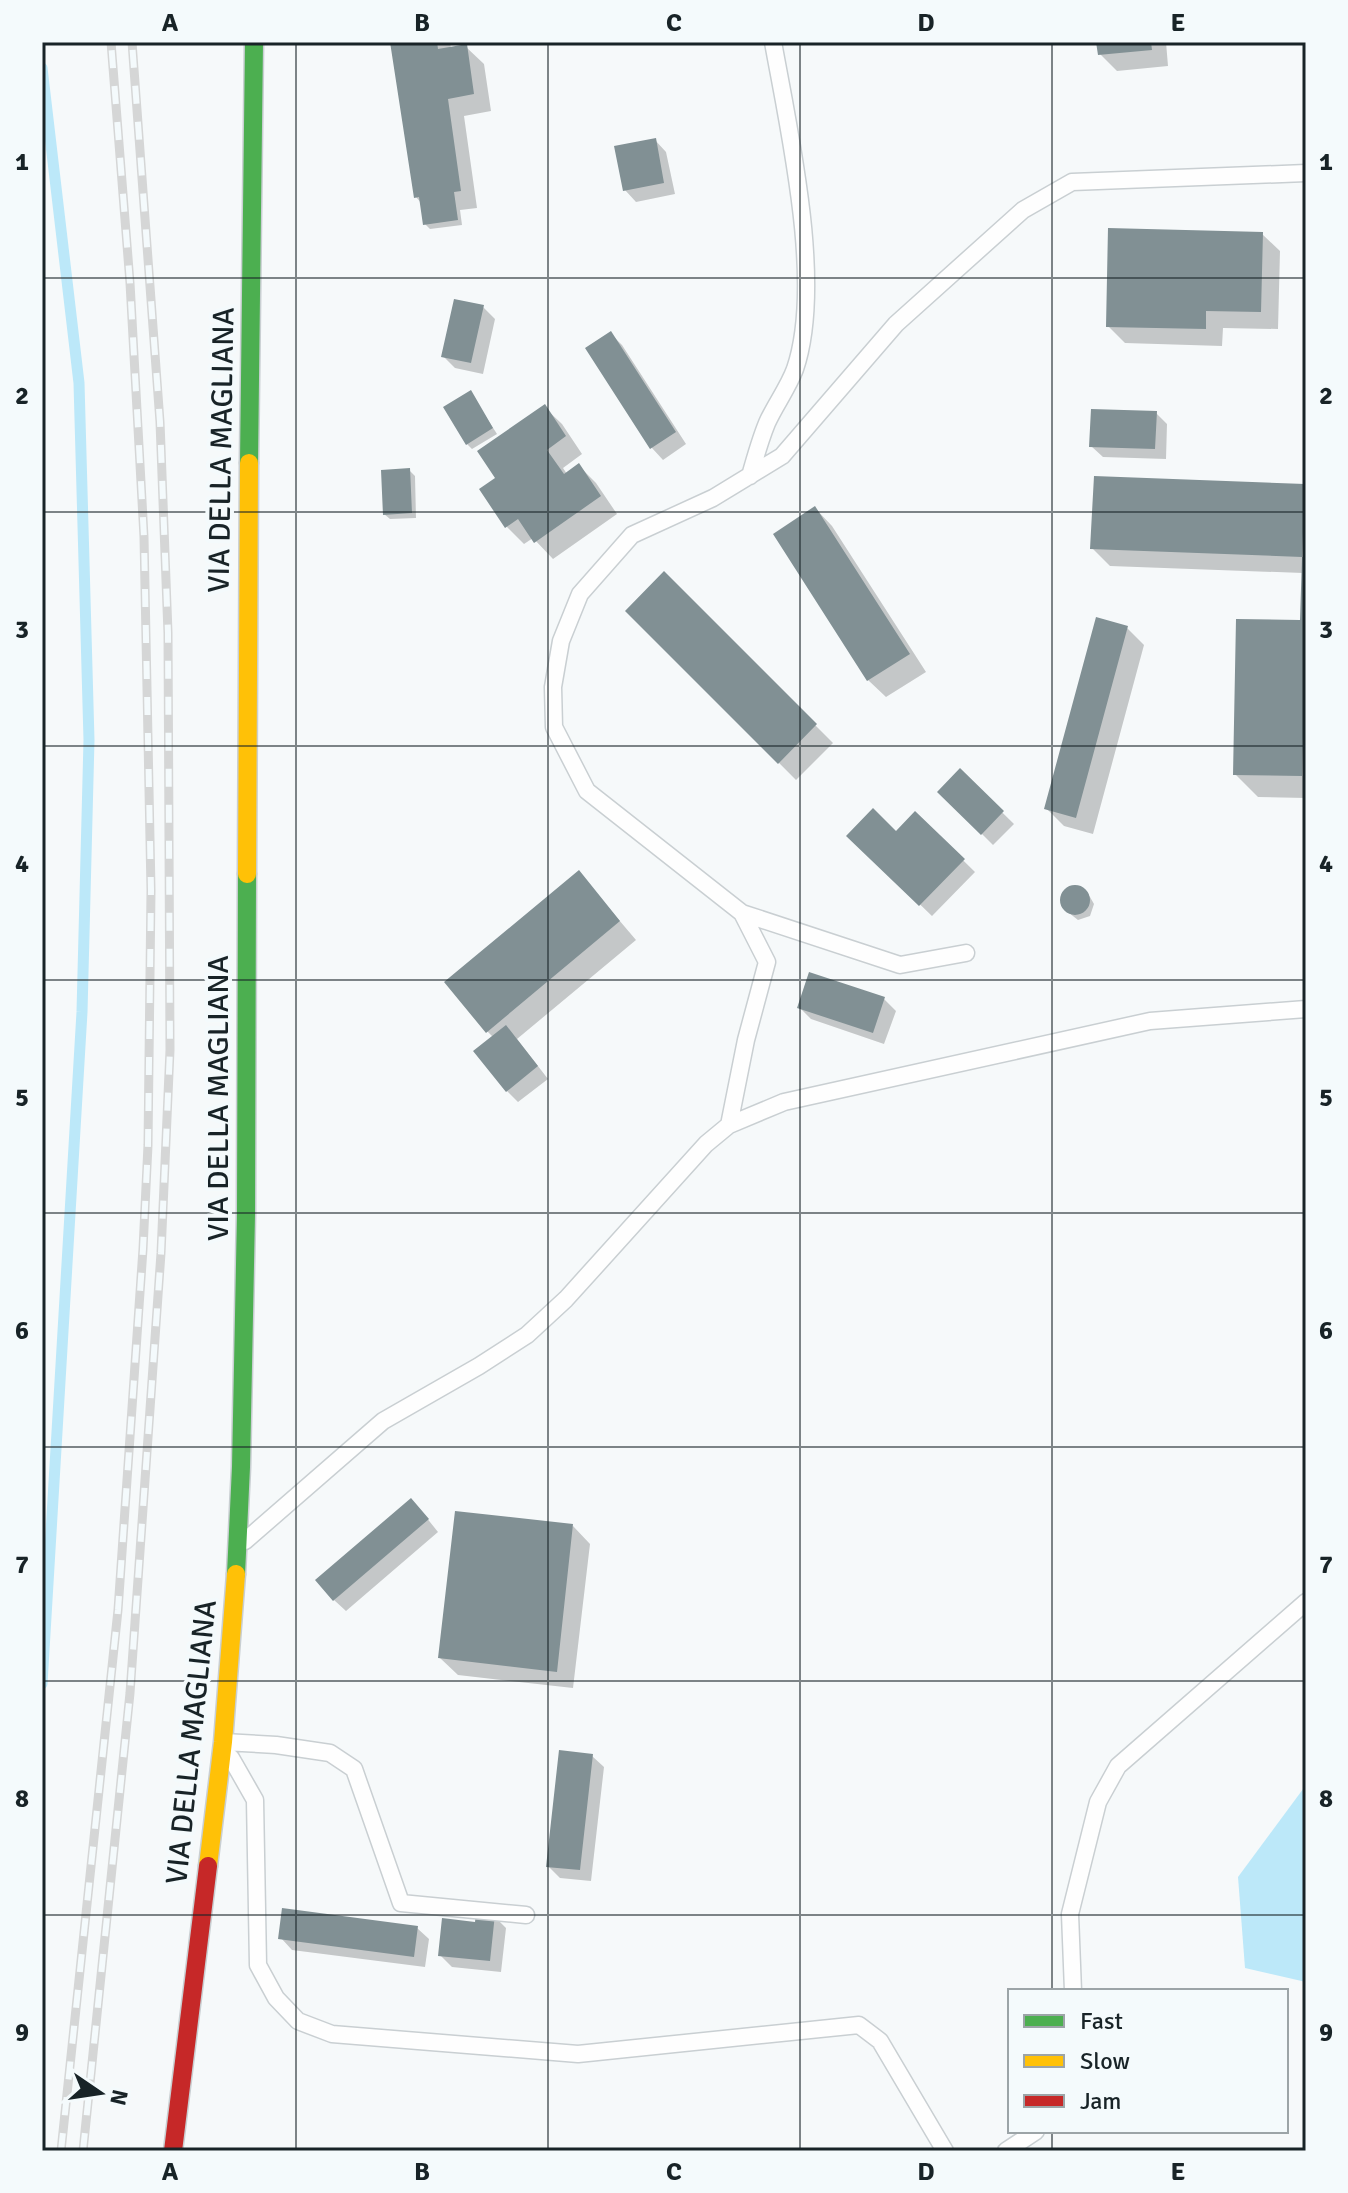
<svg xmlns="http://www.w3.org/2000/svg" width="1348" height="2193" font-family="Signika,sans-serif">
<rect width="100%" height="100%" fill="#f6f9fa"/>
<path fill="#bce8f9" d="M1306 1785V1982L1245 1968 1238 1877Z"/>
<path fill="#0003" d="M392 42H450L451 49 466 47 484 64 491 111 464 116 477 208 460 210 462 225 430 229 425 224 422 204 416 197Z
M1098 42H1166L1168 66 1117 71 1100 54Z
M655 140 666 152 675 194 636 202 625 190Z
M1262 234 1280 251 1278 329 1223 328 1222 346 1125 343 1108 326Z
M483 307 495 319 483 374 455 368 443 356Z
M611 334 622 345 686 444 663 460 652 448 588 348Z
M470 392 497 434 472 449 467 444Z
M544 407 562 424 582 454 563 468 567 474 579 466 596 483 617 514 553 559 533 538 524 544 507 527 482 490 498 479Z
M1156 413 1167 424 1166 459 1103 457 1091 446Z
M409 470 415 476 416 518 390 519 384 514Z
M1304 486 1306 798 1258 797 1235 774 1302 622 1303 573 1110 566 1092 548Z
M815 508 832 526 926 672 886 697 868 680Z
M664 574 833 743 796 780 628 611Z
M1127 628 1144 645 1093 834 1064 826 1047 809Z
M960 771 1014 824 993 845 940 792Z
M916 814 975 872 932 916 849 836 896 833Z
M579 873 636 940 517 1039 548 1079 518 1102 507 1091 493 1037 487 1031Z
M1072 887 1084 891 1090 897 1094 904 1090 916 1078 920 1064 909 1062 900 1065 892Z
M884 999 896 1011 884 1044 811 1019 799 1007Z
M422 1512 438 1532 346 1611 334 1600Z
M573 1526 590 1544 573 1688 458 1675 440 1658Z
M592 1756 604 1767 591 1881 560 1878 548 1866Z
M494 1916 506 1928 501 1972 452 1967 440 1955 477 1924Z
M417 1928 429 1939 425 1967 292 1950 281 1938Z"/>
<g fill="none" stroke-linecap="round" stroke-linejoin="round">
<path stroke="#bce8f9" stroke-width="11" d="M42 68 79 383 89 740 82 1012 42 1684"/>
</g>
<path fill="#819094" d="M390 42H437L438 49 467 44 474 94 448 99 461 191 454 192 458 220 423 225 419 197 414 198Z
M1096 42H1151L1152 50 1098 55Z
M656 138 664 183 623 191 614 146Z
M1108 228 1263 232 1261 312 1206 311V329L1106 327Z
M454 299 484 305 471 363 441 357Z
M611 331 676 432 650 449 585 348Z
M471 390 493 428 466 445 443 407Z
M545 404 566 436 547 450 564 474 579 463 601 496 534 543 518 519 505 528 479 489 495 478 477 451Z
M1091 409 1157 411 1155 449 1089 447Z
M410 468 412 513 383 515 381 470Z
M1094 476 1305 484 1302 557 1090 549Z
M815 506 910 654 867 681 773 534Z
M1302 557H1306V698H1304L1302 776 1233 775 1236 619 1300 620Z
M664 571 817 724 778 764 625 611Z
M1096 617 1128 626 1076 818 1044 809Z
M960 768 1004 811 981 835 937 792Z
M873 808 896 831 915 811 965 859 919 906 846 836Z
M579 870 620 921 486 1033 444 982Z
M1060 900a15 15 0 1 1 30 0a15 15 0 1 1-30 0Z
M809 972 885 997 873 1033 797 1008Z
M506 1025 538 1066 506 1092 473 1051Z
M411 1498 429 1519 333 1601 315 1580Z
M455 1511 573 1524 557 1672 438 1658Z
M559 1750 593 1754 580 1870 546 1867Z
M282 1908 418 1926 414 1957 278 1939Z
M476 1913 495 1914 490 1961 438 1956 442 1918 475 1922Z"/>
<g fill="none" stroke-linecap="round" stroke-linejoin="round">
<g stroke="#c9cfd2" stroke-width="19">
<path id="lane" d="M750 476C755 458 760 440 767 423 775 405 788 388 795 369 824 284 789 131 773 42
M742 913 900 965 966 953
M729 1125 746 1040 767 962 742 913 587 791 554 727 553 687 561 641 580 594 632 535 713 498 782 456 896 324 1023 210 1072 182 1306 173
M245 1541 383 1421 479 1366 527 1335 566 1299 706 1144 729 1125 784 1102 1150 1021 1306 1009
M224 1742 276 1745 330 1753 354 1769 401 1903 526 1915
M231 1758 255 1800 258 1965 276 1998 298 2021 332 2034 578 2054 859 2025 880 2041 945 2151
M1073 1991 1070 1914 1098 1802 1118 1766 1306 1602
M1006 2151 1036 2131"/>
</g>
<g stroke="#c9cfd2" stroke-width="21">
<path id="fast" d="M249 463 254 42
M236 1574 241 1467 246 1214 247 874"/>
</g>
<g stroke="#c9cfd2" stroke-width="21">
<path id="slow" d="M247 874 249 463
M208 1866 223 1742 236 1574"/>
</g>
<g stroke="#c9cfd2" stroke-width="21">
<path id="jam" d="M173 2151 208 1866"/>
</g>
<use href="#lane" stroke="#fefefe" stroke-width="16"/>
<use href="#fast" stroke="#4caf50" stroke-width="18"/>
<use href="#slow" stroke="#ffc107" stroke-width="18"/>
<use href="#jam" stroke="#c62828" stroke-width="18"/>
<g stroke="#d5d6d6" stroke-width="9">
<path id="rail" d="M61 2151 118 1610 143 1249 148 1145 151 890 144 537 130 283 111 42
M83 2151 130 1693 161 1253 170 1050 168 633 160 422 132 42"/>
</g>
<use href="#rail" stroke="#f4fafc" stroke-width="6" stroke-dasharray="18" stroke-linecap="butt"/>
</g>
<path fill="none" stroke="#182327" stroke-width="2" stroke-opacity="0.55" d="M296 42V2151M548 42V2151M800 42V2151M1052 42V1991M42 278H1306M42 512H1306M42 746H1306M42 980H1306M42 1213H1306M42 1447H1306M42 1681H1306M42 1915H1306M1052 2131V2151"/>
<g text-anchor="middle" stroke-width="8" stroke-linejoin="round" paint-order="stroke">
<g font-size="30" fill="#182327" stroke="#f4fafc">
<text transform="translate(221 450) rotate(-89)" y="10">VIA DELLA MAGLIANA</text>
<text transform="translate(218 1098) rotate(-90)" y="10">VIA DELLA MAGLIANA</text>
<text transform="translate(191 1742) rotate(-84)" y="10">VIA DELLA MAGLIANA</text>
</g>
</g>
<rect width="1348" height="2193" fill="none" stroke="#f4fafc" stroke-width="88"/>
<rect x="1008" y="1989" width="280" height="144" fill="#f4fafc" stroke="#9ca4a7" stroke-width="2"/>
<rect x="1024" y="2015" width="40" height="12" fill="#4caf50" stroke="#9ca4a7" stroke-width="2"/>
<text x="1080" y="2029" font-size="24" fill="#182327">Fast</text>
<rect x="1024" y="2055" width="40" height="12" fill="#ffc107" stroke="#9ca4a7" stroke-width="2"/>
<text x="1080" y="2069" font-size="24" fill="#182327">Slow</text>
<rect x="1024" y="2095" width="40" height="12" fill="#c62828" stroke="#9ca4a7" stroke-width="2"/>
<text x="1080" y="2109" font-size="24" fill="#182327">Jam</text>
<g transform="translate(100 2093) rotate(103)" stroke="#f4fafc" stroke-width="6" paint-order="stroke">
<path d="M0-6L14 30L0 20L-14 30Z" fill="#182327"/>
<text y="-12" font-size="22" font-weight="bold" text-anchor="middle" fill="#182327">N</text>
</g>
<rect x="44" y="44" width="1260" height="2105" fill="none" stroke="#182327" stroke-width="3"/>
<g font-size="26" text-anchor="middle" font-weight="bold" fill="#182327">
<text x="170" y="31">A</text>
<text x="422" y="31">B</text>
<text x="674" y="31">C</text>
<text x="926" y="31">D</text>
<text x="1178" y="31">E</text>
<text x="22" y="170">1</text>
<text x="1326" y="170">1</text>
<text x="22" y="404">2</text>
<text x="1326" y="404">2</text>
<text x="22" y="638">3</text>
<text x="1326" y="638">3</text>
<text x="22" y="872">4</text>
<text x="1326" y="872">4</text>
<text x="22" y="1106">5</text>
<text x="1326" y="1106">5</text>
<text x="22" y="1339">6</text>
<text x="1326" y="1339">6</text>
<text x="22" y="1573">7</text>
<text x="1326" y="1573">7</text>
<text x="22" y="1807">8</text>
<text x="1326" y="1807">8</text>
<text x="22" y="2041">9</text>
<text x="1326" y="2041">9</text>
<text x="170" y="2180">A</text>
<text x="422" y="2180">B</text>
<text x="674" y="2180">C</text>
<text x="926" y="2180">D</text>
<text x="1178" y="2180">E</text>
</g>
</svg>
